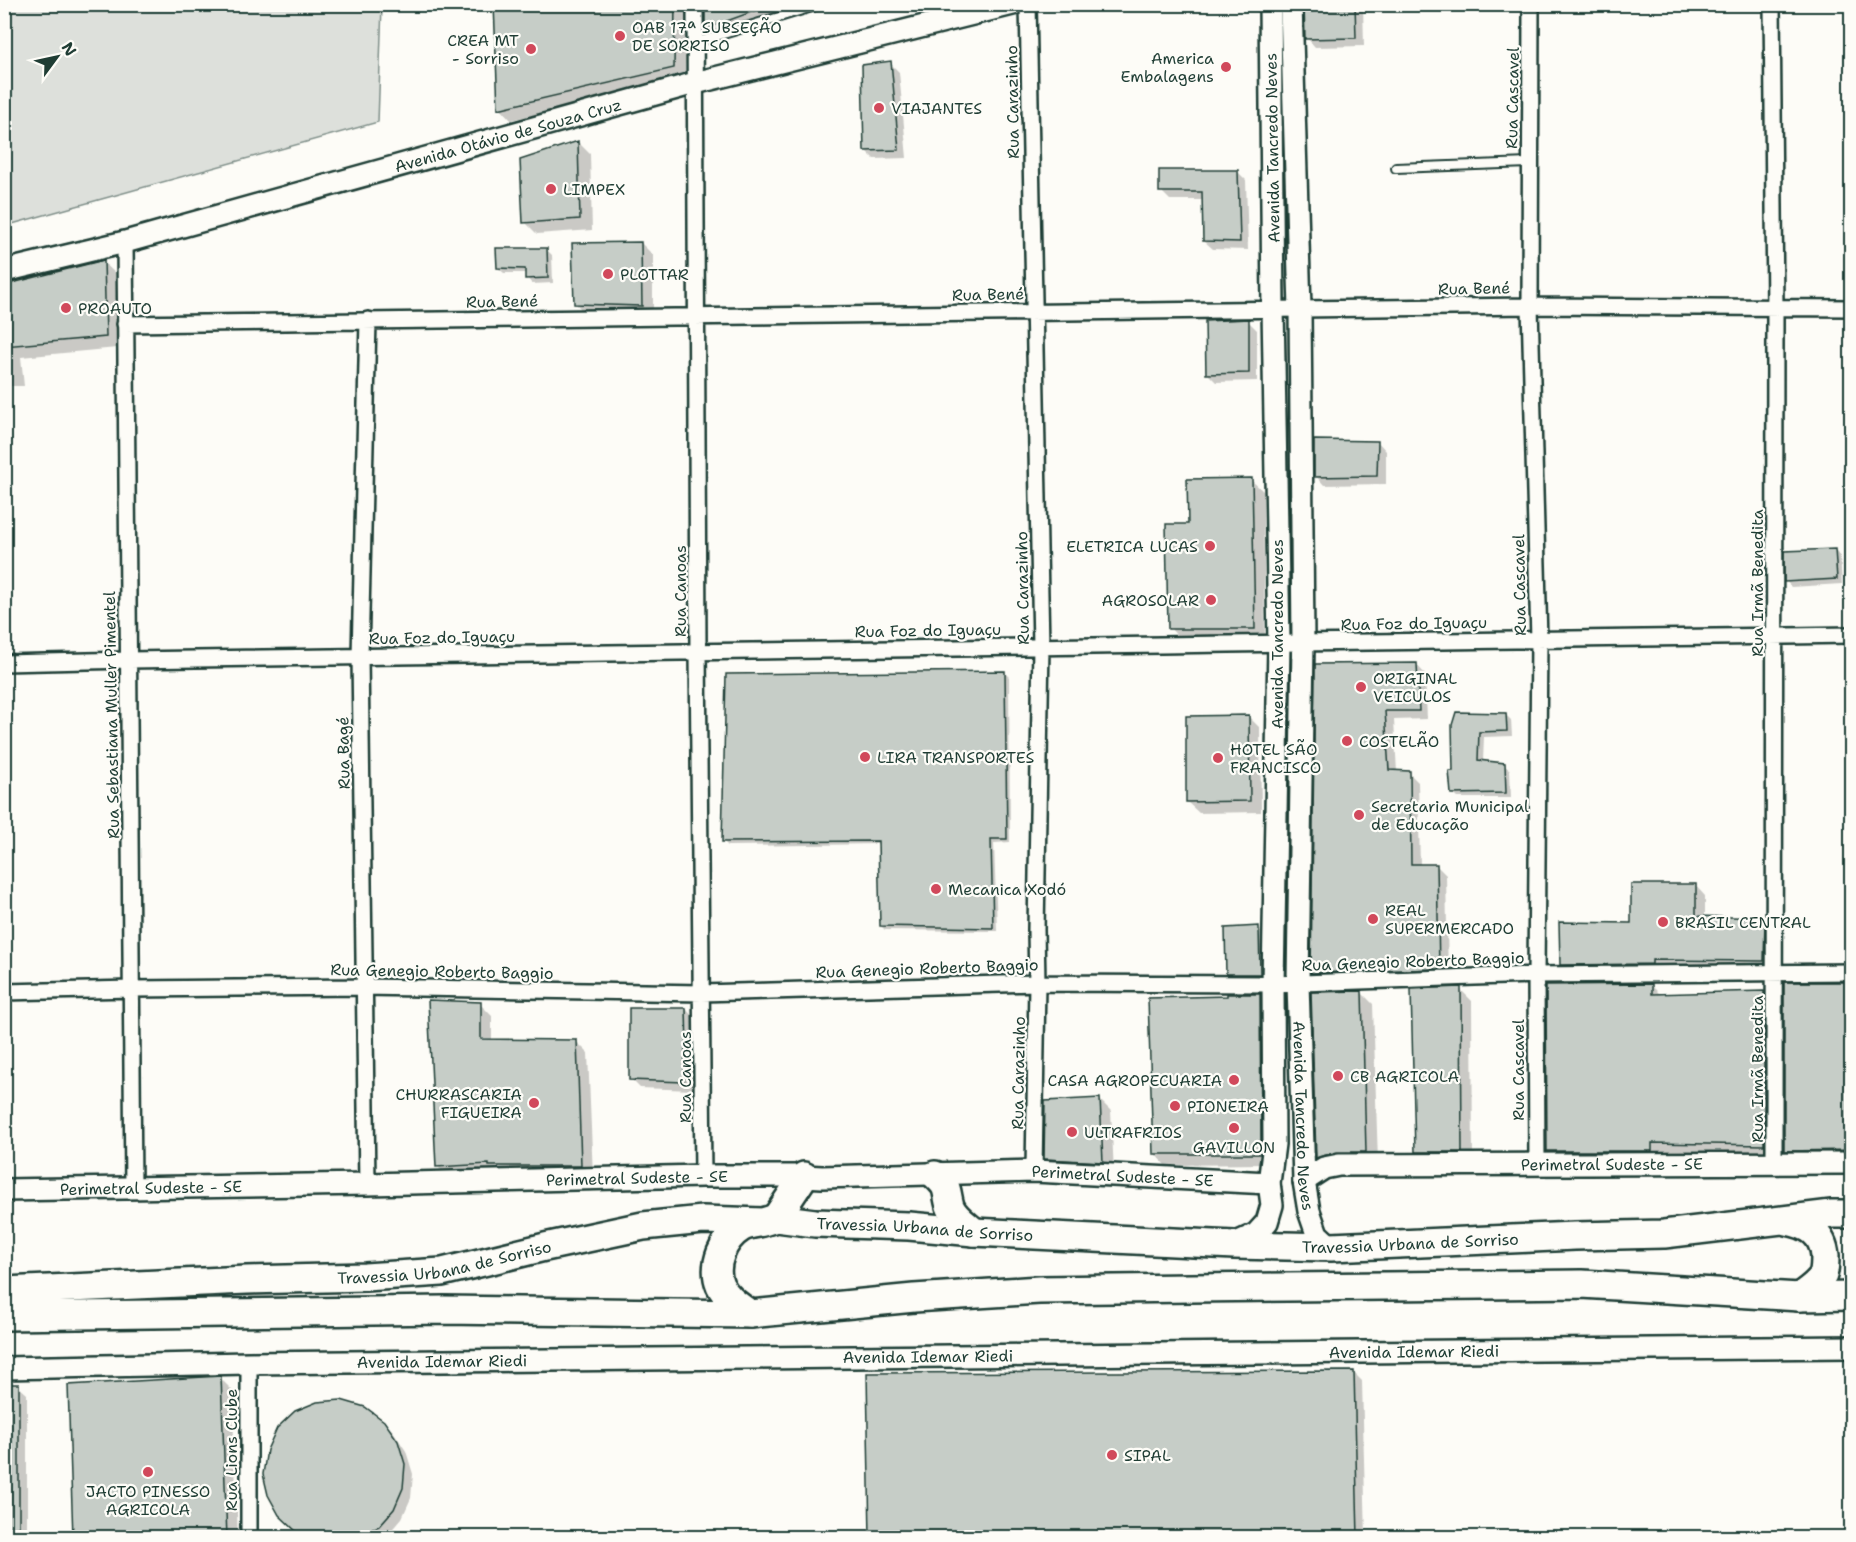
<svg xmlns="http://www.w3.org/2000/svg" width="1856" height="1542" font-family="'Shantell Sans',sans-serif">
<rect width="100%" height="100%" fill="#fdfcf7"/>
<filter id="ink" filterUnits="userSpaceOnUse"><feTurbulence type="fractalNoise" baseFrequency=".0167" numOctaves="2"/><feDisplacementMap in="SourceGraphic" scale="12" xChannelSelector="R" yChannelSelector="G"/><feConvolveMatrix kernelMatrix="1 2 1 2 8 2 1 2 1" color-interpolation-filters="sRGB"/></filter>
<g filter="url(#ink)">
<path fill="#dde0db" stroke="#7e8e88" stroke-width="1.5" d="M5 4 382 5 378 122 5 226Z"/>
<path fill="#0003" d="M495 4H686L685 80 511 120 500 108Z
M707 4H816L719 40 707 28Z
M1306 4H1363L1364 46 1315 47 1307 38Z
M890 63 899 72 907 158 874 159 865 150Z
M578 142 590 154 592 230 537 234 525 222Z
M1237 171 1246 180 1248 250 1213 249 1204 241V200H1170L1161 191Z
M641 243 653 255V317L588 316 576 304Z
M547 250 552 255 553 283 532 284 527 278 526 273H504L498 268Z
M103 262 115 273 117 348 21 357 24 386H4V285Z
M1248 321 1257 330V381L1216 382 1207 373Z
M1378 442 1386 451V484L1324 485 1316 476Z
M1251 480 1263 491 1265 640H1181L1170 628 1190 526Z
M1834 550 1840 556 1842 584 1791 587 1786 581Z
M1416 664 1425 674 1427 719 1394 720 1397 772 1409 773 1418 782 1420 866H1437L1446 875 1448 977 1322 981 1312 972 1317 665Z
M1005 673 1009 677 1010 842 994 843 997 931 885 930 881 926 879 844 728 846 724 842Z
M1457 713 1505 714 1511 720 1512 736 1484 737 1483 762 1504 765 1510 770 1511 798H1458L1452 793Z
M1248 716 1260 728 1261 812 1199 813 1187 802Z
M1695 885 1705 896V918L1764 920 1774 930V970L1572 975 1562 964 1633 924Z
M1258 928 1267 937 1268 982H1237L1228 973Z
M1852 983V1161L1797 1162 1785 1150V984Z
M1651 985 1661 995 1764 993 1776 1004 1775 1156 1560 1163 1548 1151Z
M1460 989 1472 1001 1473 1163H1428L1416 1151Z
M1361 992 1373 1004 1378 1163 1329 1169 1318 1157Z
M1260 995 1270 1006V1164L1165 1165 1155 1154Z
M480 1004 492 1016V1040L576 1041 588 1053 593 1177 449 1178 437 1166Z
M686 1009 694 1018 695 1059H693V1090L640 1088 631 1079Z
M1099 1099 1111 1111 1114 1173 1057 1170 1045 1158Z
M1354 1373 1362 1381 1366 1538H871Z
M220 1378 232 1390 238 1538H75Z
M18 1386 27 1394V1538H4Z
M383 1422 393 1431 406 1451 413 1474 411 1498 402 1518 388 1534 379 1538H304L281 1514Z"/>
<path fill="#c6cdc7" stroke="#1f3d34" stroke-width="1.5" d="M494 4H675L674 68 498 109Z
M705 4H768V6L705 29Z
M1304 4H1355L1356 38 1305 39Z
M891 61 899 150 864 151 862 65Z
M578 141 580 219 523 223 520 160Z
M1159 170H1238L1240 242 1203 241 1202 192H1159Z
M641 242 642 306 574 304 572 243Z
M496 248H547L548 278 525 279V269L497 268Z
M104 260 106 337 4 346V285Z
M1249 319V373L1206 374 1205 321Z
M1314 440 1378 441 1377 476 1314 477Z
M1252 478 1255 629H1168L1166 524H1188L1187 479Z
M1835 549 1837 579 1784 582V551Z
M1417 663 1419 711H1385L1389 770 1410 771 1411 864H1437L1439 969 1311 973 1315 664Z
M1005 671 1007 839H991L993 928 880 926 878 841 722 842 726 674Z
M1456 712 1506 713 1507 731 1479 732 1478 760 1505 763 1506 793 1451 794 1449 771H1453L1452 725Z
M1249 715 1250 801 1186 802V716Z
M1631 884H1696V916L1765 918 1764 961 1652 960V964L1560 965 1559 922 1631 923Z
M1259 926 1260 974H1226L1225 928Z
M1784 982H1851V1150L1784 1151Z
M1652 984V994L1764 991V1145L1652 1143V1151H1547L1546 985Z
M1461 987 1462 1152H1415L1411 989Z
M1362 991 1366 1152H1337L1316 1158 1311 992Z
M1227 994H1260L1261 1143 1260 1154H1153L1148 998 1227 996Z
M428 1000 481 1002V1039L577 1040 581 1166H489V1164L436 1167Z
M629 1008H686L687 1050H685L684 1082 629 1080Z
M1100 1098 1103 1162 1044 1159 1045 1101Z
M1354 1371 1358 1538H870L867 1373Z
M221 1376 227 1538H73L68 1385Z
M4 1384H19V1538H4Z
M341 1400 365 1407 384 1421 398 1441 405 1464 403 1488 394 1509 379 1526 349 1538H311L298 1533 279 1515 268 1495 263 1474 267 1450 277 1428 295 1411 317 1402Z"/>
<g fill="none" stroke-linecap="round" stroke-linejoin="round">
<g stroke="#1f3d34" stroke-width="12">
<path id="lane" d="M697 42 822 4
M1396 168 1529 163"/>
</g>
<g stroke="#1f3d34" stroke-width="20">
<path id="street" d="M695 4 698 651 703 1176
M1028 4 1041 646 1036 930 1037 983 1034 1171
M1531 4 1530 306 1539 640 1536 975 1537 1164
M1772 4 1775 308 1774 1162
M125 242 133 1188
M125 324 1530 306 1852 308
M4 663 129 660 1852 635
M4 992 132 989 364 987 702 993 1037 983 1273 984 1536 975 1852 972
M367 1184 360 656 368 320
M249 1538V1363"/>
</g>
<g stroke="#1f3d34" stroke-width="26">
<g id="secondary">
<path id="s1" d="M1291 4 1300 309 1303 642 1298 983 1304 1181 1309 1211 1317 1234 1331 1247"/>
<path id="s2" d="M4 271 125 242 695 83 1013 4"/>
<path id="s3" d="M1304 1181 1324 1168 1339 1165 1852 1163"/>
<path id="s4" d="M4 1190 367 1184 703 1176H804L822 1177 1034 1171 1269 1183"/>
<path d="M1234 1244 1256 1234 1267 1222 1272 1205 1269 1183 1274 1144 1273 984 1279 643 1273 308 1270 4"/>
<path id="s5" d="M4 1368 249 1363 1852 1347"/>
</g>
</g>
<g stroke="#1f3d34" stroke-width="32">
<g id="highway">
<path d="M935 1175C950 1189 945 1188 950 1206 954 1217 966 1224 974 1232"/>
<path d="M776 1218 804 1176"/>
<path d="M1787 1221C1808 1225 1823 1233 1825 1256 1825 1262 1825 1269 1823 1275 1818 1284 1807 1291 1799 1297"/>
<path id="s6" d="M4 1291 247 1280 365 1277 442 1272 545 1247 643 1226 703 1220 763 1222 776 1218 815 1223 909 1226 974 1232 1234 1245 1331 1247 1575 1236 1664 1234 1832 1214H1852"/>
<path d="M750 1314C739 1306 726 1298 720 1285 712 1265 723 1239 741 1228 746 1225 753 1224 759 1223"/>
<path d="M4 1316 444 1310 750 1314 914 1298 1039 1290 1191 1288 1582 1284 1799 1297 1852 1296"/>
</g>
</g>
<use href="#lane" stroke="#fdfcf7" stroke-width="8"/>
<use href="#street" stroke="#fdfcf7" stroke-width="15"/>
<use href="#secondary" stroke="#fdfcf7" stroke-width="21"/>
<use href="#highway" stroke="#fdfcf7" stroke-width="27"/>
</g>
</g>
<g fill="#d1495b" stroke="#fdfcf7" stroke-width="2">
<circle cx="620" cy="36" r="6"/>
<circle cx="531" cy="49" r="6"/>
<circle cx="1226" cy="67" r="6"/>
<circle cx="879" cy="108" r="6"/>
<circle cx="551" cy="189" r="6"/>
<circle cx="608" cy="274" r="6"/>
<circle cx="66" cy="308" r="6"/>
<circle cx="1210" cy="546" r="6"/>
<circle cx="1211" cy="600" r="6"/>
<circle cx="1361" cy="687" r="6"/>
<circle cx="1347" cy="741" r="6"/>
<circle cx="865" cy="757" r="6"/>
<circle cx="1218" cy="758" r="6"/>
<circle cx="1359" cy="815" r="6"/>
<circle cx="936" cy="889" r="6"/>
<circle cx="1373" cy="919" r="6"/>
<circle cx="1663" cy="922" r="6"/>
<circle cx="1338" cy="1076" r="6"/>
<circle cx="1234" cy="1080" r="6"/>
<circle cx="534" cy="1103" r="6"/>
<circle cx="1175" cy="1106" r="6"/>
<circle cx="1234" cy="1128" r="6"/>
<circle cx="1072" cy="1132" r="6"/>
<circle cx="1112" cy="1455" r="6"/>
<circle cx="148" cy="1472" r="6"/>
</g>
<g text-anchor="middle" stroke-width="4.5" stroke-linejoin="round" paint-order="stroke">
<g font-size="16" fill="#1f3d34" stroke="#fdfcf7" text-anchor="start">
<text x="632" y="33">OAB 17ª SUBSEÇÃO<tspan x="632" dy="18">DE SORRISO</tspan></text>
<text x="519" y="46" text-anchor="end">CREA MT<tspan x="519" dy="18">- Sorriso</tspan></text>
<text x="1214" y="64" text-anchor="end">America<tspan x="1214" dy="18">Embalagens</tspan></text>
<text x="891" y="114">VIAJANTES</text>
<text x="563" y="195">LIMPEX</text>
<text x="620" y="280">PLOTTAR</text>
<text x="78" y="314">PROAUTO</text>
<text x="1198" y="552" text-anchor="end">ELETRICA LUCAS</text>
<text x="1199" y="606" text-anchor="end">AGROSOLAR</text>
<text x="1373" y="684">ORIGINAL<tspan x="1373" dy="18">VEICULOS</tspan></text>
<text x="1359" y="747">COSTELÃO</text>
<text x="1230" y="755">HOTEL SÃO<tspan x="1230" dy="18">FRANCISCO</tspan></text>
<text x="877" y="763">LIRA TRANSPORTES</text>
<text x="1371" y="812">Secretaria Municipal<tspan x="1371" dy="18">de Educação</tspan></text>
<text x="948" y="895">Mecanica Xodó</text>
<text x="1385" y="916">REAL<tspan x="1385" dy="18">SUPERMERCADO</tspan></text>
<text x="1675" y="928">BRASIL CENTRAL</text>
<text x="1350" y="1082">CB AGRICOLA</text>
<text x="1222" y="1086" text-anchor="end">CASA AGROPECUARIA</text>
<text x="522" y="1100" text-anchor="end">CHURRASCARIA<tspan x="522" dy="18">FIGUEIRA</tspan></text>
<text x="1187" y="1112">PIONEIRA</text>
<text x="1084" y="1138">ULTRAFRIOS</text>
<text x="1234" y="1153" text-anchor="middle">GAVILLON</text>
<text x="1124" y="1461">SIPAL</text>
<text x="148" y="1497" text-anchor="middle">JACTO PINESSO<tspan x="148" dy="18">AGRICOLA</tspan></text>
</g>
<g font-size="16" fill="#1f3d34" stroke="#fdfcf7">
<text transform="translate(1512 98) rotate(-89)" y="6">Rua Cascavel</text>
<text transform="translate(1012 102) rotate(-91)" y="6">Rua Carazinho</text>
<text dy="6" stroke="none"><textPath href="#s2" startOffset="522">Avenida Otávio de Souza Cruz</textPath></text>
<text transform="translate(1272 148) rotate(-91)" y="6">Avenida Tancredo Neves</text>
<text transform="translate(1474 288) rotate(-1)" y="6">Rua Bené</text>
<text transform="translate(988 294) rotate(-1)" y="6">Rua Bené</text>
<text transform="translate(502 301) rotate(-1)" y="6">Rua Bené</text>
<text transform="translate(1757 583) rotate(-90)" y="6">Rua Irmã Benedita</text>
<text transform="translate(1519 585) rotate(-91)" y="6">Rua Cascavel</text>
<text transform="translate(1022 588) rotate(-91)" y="6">Rua Carazinho</text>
<text transform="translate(680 591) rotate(-90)" y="6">Rua Canoas</text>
<text transform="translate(1414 623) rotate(-1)" y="6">Rua Foz do Iguaçu</text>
<text transform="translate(928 630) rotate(-1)" y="6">Rua Foz do Iguaçu</text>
<text transform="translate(1277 634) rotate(-90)" y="6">Avenida Tancredo Neves</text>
<text transform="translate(442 637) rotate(-1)" y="6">Rua Foz do Iguaçu</text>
<text transform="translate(111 715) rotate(-91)" y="6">Rua Sebastiana Muller Pimentel</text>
<text transform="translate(343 753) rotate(-91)" y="6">Rua Bagé</text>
<text transform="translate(1413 961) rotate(-2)" y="6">Rua Genegio Roberto Baggio</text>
<text transform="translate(927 968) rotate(-2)" y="6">Rua Genegio Roberto Baggio</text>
<text transform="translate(442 971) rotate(1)" y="6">Rua Genegio Roberto Baggio</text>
<text transform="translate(1757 1069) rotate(-90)" y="6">Rua Irmã Benedita</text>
<text transform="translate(1518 1070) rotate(-90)" y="6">Rua Cascavel</text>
<text transform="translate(1018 1073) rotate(-89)" y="6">Rua Carazinho</text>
<text transform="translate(685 1077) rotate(-90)" y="6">Rua Canoas</text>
<text dy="6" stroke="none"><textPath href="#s1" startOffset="1112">Avenida Tancredo Neves</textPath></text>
<text dy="6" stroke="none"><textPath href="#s3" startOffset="312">Perimetral Sudeste - SE</textPath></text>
<text dy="6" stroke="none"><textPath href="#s4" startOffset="1119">Perimetral Sudeste - SE</textPath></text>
<text dy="6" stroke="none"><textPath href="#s4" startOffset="633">Perimetral Sudeste - SE</textPath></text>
<text dy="6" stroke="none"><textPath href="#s4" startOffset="147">Perimetral Sudeste - SE</textPath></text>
<text dy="6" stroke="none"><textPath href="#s6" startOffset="928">Travessia Urbana de Sorriso</textPath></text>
<text dy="6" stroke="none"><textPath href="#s6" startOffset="1414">Travessia Urbana de Sorriso</textPath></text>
<text dy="6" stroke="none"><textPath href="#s6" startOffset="442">Travessia Urbana de Sorriso</textPath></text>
<text dy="6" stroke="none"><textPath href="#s5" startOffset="1410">Avenida Idemar Riedi</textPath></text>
<text dy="6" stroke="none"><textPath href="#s5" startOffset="924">Avenida Idemar Riedi</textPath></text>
<text dy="6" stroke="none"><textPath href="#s5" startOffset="438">Avenida Idemar Riedi</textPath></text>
<text transform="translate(231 1450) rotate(-90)" y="6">Rua Lions Clube</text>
</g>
</g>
<rect width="1856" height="1542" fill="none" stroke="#fdfcf7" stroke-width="24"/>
<rect x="12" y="12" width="1832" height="1518" fill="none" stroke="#1f3d34" stroke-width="2" filter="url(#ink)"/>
<g transform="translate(57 57) rotate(57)" stroke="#fdfcf7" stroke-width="4.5" paint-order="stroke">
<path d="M0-4.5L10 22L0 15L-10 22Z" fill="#1f3d34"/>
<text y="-9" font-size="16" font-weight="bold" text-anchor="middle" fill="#1f3d34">N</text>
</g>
</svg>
